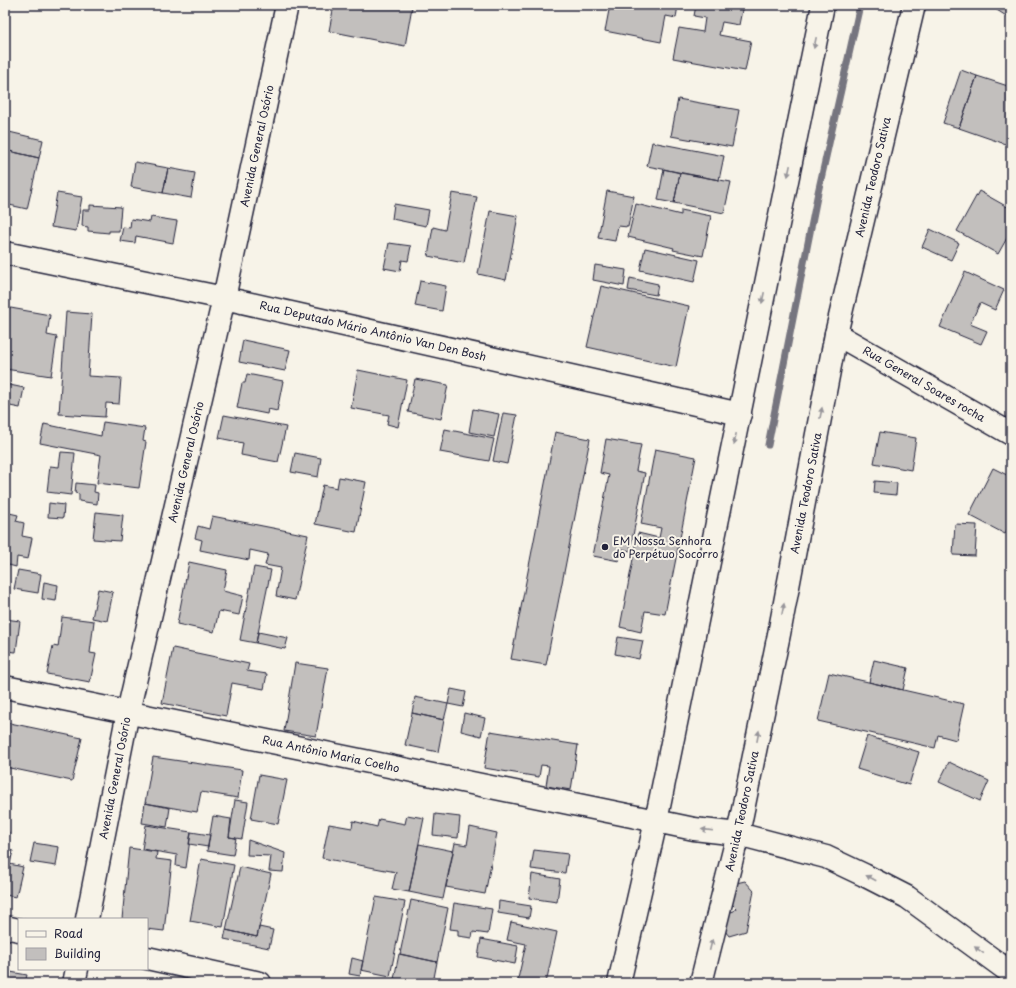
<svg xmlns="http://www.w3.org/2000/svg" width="1016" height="988" font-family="'Playpen Sans',sans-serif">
<rect width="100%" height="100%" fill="#f7f3e8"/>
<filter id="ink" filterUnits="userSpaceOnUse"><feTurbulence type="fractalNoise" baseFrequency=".025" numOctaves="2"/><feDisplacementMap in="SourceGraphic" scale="8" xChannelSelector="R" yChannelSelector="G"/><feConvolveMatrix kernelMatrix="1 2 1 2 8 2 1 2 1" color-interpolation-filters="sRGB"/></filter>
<g filter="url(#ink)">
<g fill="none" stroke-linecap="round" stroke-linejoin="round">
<path stroke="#76747f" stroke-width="7" d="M768 445 817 197 860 5"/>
</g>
<path fill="#c2bfbd" stroke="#22223b" d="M334 5H403L412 7 405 46 329 31Z
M610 5H678L676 18 666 16 661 42 605 31Z
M696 5H743L739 25 722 22 719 35 751 41 745 71 673 58 679 28 703 32 705 18 694 16Z
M989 5H1011V19Z
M961 70 977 76 959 128 943 123Z
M977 76 1011 87V146L959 128Z
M678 99 739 110 732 147 671 136Z
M5 131 43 140 39 158 5 150Z
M652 142 724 156 719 180 647 166Z
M5 150 39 158 27 209 5 204Z
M135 162 168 168 163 193 131 187Z
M168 168 195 173 191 198 163 193Z
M664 169 680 173 674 203 658 200Z
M680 173 731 182 724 213 674 203Z
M607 191 634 196 628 227 618 226 615 241 598 238Z
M979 191 1011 209V231L998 254 957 231Z
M57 193 82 197 76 231 51 227Z
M452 193 477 197 464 263 428 256 433 227 445 230Z
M394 204 429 210 426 226 392 219Z
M636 204 681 215V210L711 216 703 256 673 250 674 248 628 237Z
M90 205 121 207 119 231H109V233L88 231V227L82 226 83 210H90Z
M490 211 518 216 506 280 478 274Z
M151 217 177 221 173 243 136 236 135 243 120 241 123 227 130 228 131 219 150 222Z
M930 229 959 243 951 260 922 247Z
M389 243 411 246 408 261 402 260 400 271 384 268Z
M645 248 699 260 694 282 640 270Z
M595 265 626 270 624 286 593 280Z
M965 272 1004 290 995 310 980 303 970 324 987 331 981 344 940 327Z
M630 278 658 284 656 295 628 290Z
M420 281 446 286 442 311 415 306Z
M601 286 689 306 676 367 587 347Z
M5 307 50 315 47 335 57 337 51 376 5 369Z
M66 312 92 314 88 376 121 378 119 404 106 403 105 417 59 414Z
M243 340 290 350 285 371 239 362Z
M358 370 407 380 398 427 387 424 389 415 351 408Z
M247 374 283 381 277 411 268 409 267 414 237 408 242 383H245Z
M415 379 448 385 441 419 408 412Z
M5 384 24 388 20 408 5 405Z
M473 409 499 414 494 437 469 432Z
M503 413 517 415 507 464 493 461Z
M224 415 286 427 278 462 241 455 243 443 219 438Z
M103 422 145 428 143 441 146 442 139 488 97 483 101 455 40 443 44 424 101 436Z
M445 429 494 439 489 461 440 452Z
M555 432 590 439 546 665 511 659Z
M880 432 916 438 911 470 874 463Z
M606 439 641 445 636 471 645 473 630 551 622 549 619 561 593 556 609 475 600 473Z
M655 449 696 457 665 614 645 611 641 632 620 627 638 533 659 538 661 528 641 524Z
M61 452 75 453 71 495 47 492 50 466 59 467Z
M295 453 321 458 318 477 291 472Z
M993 468 1011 477V522L1005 534 969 515Z
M339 477 366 482 356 532 315 524 323 485 337 488Z
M875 481 897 483 896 495 874 493Z
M76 483 95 485 94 492 98 493 97 504 79 501V494L75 493Z
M49 503 64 505 63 518 48 517Z
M5 512 18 515 16 521 24 523 22 536 32 538 28 559 17 557 16 567 5 564Z
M96 512 123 515 120 541 93 539Z
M212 516 308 535 295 600 276 596 281 568 265 565 268 554 250 550 249 560 200 550 202 540 195 538 198 526 209 529Z
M955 524 977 525 975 556 953 555Z
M189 562 227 570 223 591 243 596 239 615 219 611 214 632 177 624Z
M254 567 271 570 256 643 240 640Z
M18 570 41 574 38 593 14 589Z
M44 582 58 585 56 601 42 599Z
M98 589 113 592 107 621 92 618Z
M62 617 94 621 90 653 96 654 90 682 47 674 53 646 58 647Z
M5 619 20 621 16 652 5 651Z
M258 632 288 638 285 649 256 643Z
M618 637 643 641 639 659 615 654Z
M173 648 249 664 247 671 267 674 264 689 232 683 226 716 162 703Z
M874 660 908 668 903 690 869 682Z
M295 663 328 668 316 736 284 731Z
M829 673 964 704 956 740 938 735 935 748 818 721Z
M451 689 466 692 463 707 448 704Z
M415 697 448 704 444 720 412 713Z
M412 713 444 720 438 752 405 745Z
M464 713 485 718 481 736 461 731Z
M5 722 82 738 72 781 5 767Z
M490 731 578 745 571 790 546 786 549 766 541 765 539 777 484 768Z
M867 736 919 752 909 785 857 769Z
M153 757 242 770 238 798 201 792 197 812 145 803Z
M949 762 989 781 980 801 939 782Z
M259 775 287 780 278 824 251 819Z
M235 800 248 802 242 839 229 837Z
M145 803 170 808 167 827 142 823Z
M435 814 460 817 458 838 433 835Z
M407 815 424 818 409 892 392 889 396 872 322 858 329 824 352 828 353 821 377 827 379 819 405 824Z
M213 816 231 819 229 837 236 838 233 855 207 851Z
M146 825 191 832 186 868 176 866 177 855 142 849Z
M470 827 497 833 485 894 446 887 455 843 467 845Z
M5 831 9 832 6 845 5 844Z
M191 832 210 835 208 847 189 844Z
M248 840 285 853 283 872 269 871 271 856 247 855Z
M34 843 59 847 56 866 30 862Z
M419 844 453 851 443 899 409 892Z
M129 848 157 852 156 859 172 861 164 931 147 929V919H122Z
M5 849 13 851 10 864 5 863Z
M534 850 568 854 565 873 531 869Z
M201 859 234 865 223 927 190 921Z
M5 863 23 867 16 897 5 895Z
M240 867 271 874 257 937 226 930Z
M532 874 560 879 557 902 529 898Z
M745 881 754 891 746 931 729 936 721 926 723 914 734 911 736 908 726 898 732 884Z
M376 897 405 902 390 976 361 970Z
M411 900 448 908 437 962 400 954Z
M499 901 531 906 529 918 498 913Z
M454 903 492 909 488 934 473 932 472 938 458 936V930L450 929Z
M511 922 557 932 546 983H517L526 944 507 940Z
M259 927 273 930 269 948 224 939 226 930 257 937Z
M481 939 518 946 515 964 478 957Z
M399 954 437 962 433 983H414L394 979Z
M352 958 363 961 360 976 349 974Z
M5 971 27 975 25 983H5Z"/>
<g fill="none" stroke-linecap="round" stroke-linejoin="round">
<g stroke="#22223b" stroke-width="25">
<path id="minor" d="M5 253 224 298 740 414
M836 334 1011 434
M5 687 656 821
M87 919 128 712 224 298 287 5
M5 927 19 930
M147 958 260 983
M74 983 77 969"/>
</g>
<g stroke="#22223b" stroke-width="25">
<path id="major" d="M656 821 694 829 738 834 826 857 864 875 907 897 1011 973
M619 983 656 821 823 5
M701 983 738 834 779 634 836 334 914 5"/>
</g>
<use href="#minor" stroke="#f7f3e8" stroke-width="22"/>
<use href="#major" stroke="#f7f3e8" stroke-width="22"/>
</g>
<defs><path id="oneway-solid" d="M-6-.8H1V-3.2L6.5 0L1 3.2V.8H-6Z"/></defs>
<g fill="#97959a">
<use href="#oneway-solid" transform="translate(815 43) rotate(102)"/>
<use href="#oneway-solid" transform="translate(789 171) rotate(102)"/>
<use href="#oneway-solid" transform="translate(763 298) rotate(102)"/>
<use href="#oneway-solid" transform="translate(821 413) rotate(-79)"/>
<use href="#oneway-solid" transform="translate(735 439) rotate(102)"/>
<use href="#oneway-solid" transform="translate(783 609) rotate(-79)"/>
<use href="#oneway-solid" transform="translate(758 736) rotate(-79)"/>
<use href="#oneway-solid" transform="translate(707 830) rotate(-173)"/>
<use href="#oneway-solid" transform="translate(871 878) rotate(-152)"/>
<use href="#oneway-solid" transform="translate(711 945) rotate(-76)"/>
<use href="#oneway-solid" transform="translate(979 950) rotate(-144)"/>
</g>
</g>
<circle fill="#22223b" stroke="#f7f3e8" stroke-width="1.5" cx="605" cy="547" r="4"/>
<g text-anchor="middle" stroke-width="4" stroke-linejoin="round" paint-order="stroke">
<g font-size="11" fill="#22223b" stroke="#f7f3e8">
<text transform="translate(257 146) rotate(-78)" y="4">Avenida General Osório</text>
<text transform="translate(873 177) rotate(-77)" y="4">Avenida Teodoro Sativa</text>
<text transform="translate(373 331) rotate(13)" y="4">Rua Deputado Mário Antônio Van Den Bosh</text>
<text transform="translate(924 384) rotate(30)" y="4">Rua General Soares rocha</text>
<text transform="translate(186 462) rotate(-77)" y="4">Avenida General Osório</text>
<text transform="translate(806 493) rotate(-79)" y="4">Avenida Teodoro Sativa</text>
<text transform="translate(331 754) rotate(12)" y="4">Rua Antônio Maria Coelho</text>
<text transform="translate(115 778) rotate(-79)" y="4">Avenida General Osório</text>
<text transform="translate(742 811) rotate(-78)" y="4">Avenida Teodoro Sativa</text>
</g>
<g font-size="11" fill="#22223b" stroke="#f7f3e8" text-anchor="start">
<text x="613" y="545">EM Nossa Senhora<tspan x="613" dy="13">do Perpétuo Socorro</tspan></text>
</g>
</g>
<rect width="1016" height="988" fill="none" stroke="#f7f3e8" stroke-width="20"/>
<rect x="10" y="10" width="996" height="968" fill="none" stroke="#22223b" stroke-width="1.5" filter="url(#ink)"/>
<rect x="18" y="918" width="130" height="52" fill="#f7f3e8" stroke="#a29fa3"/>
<rect x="26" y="931" width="20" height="6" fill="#f7f3e8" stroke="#a29fa3"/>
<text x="54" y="938" font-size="12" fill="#22223b">Road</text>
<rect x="26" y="948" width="20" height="12" fill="#c2bfbd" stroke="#a29fa3"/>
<text x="54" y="958" font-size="12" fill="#22223b">Building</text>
</svg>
